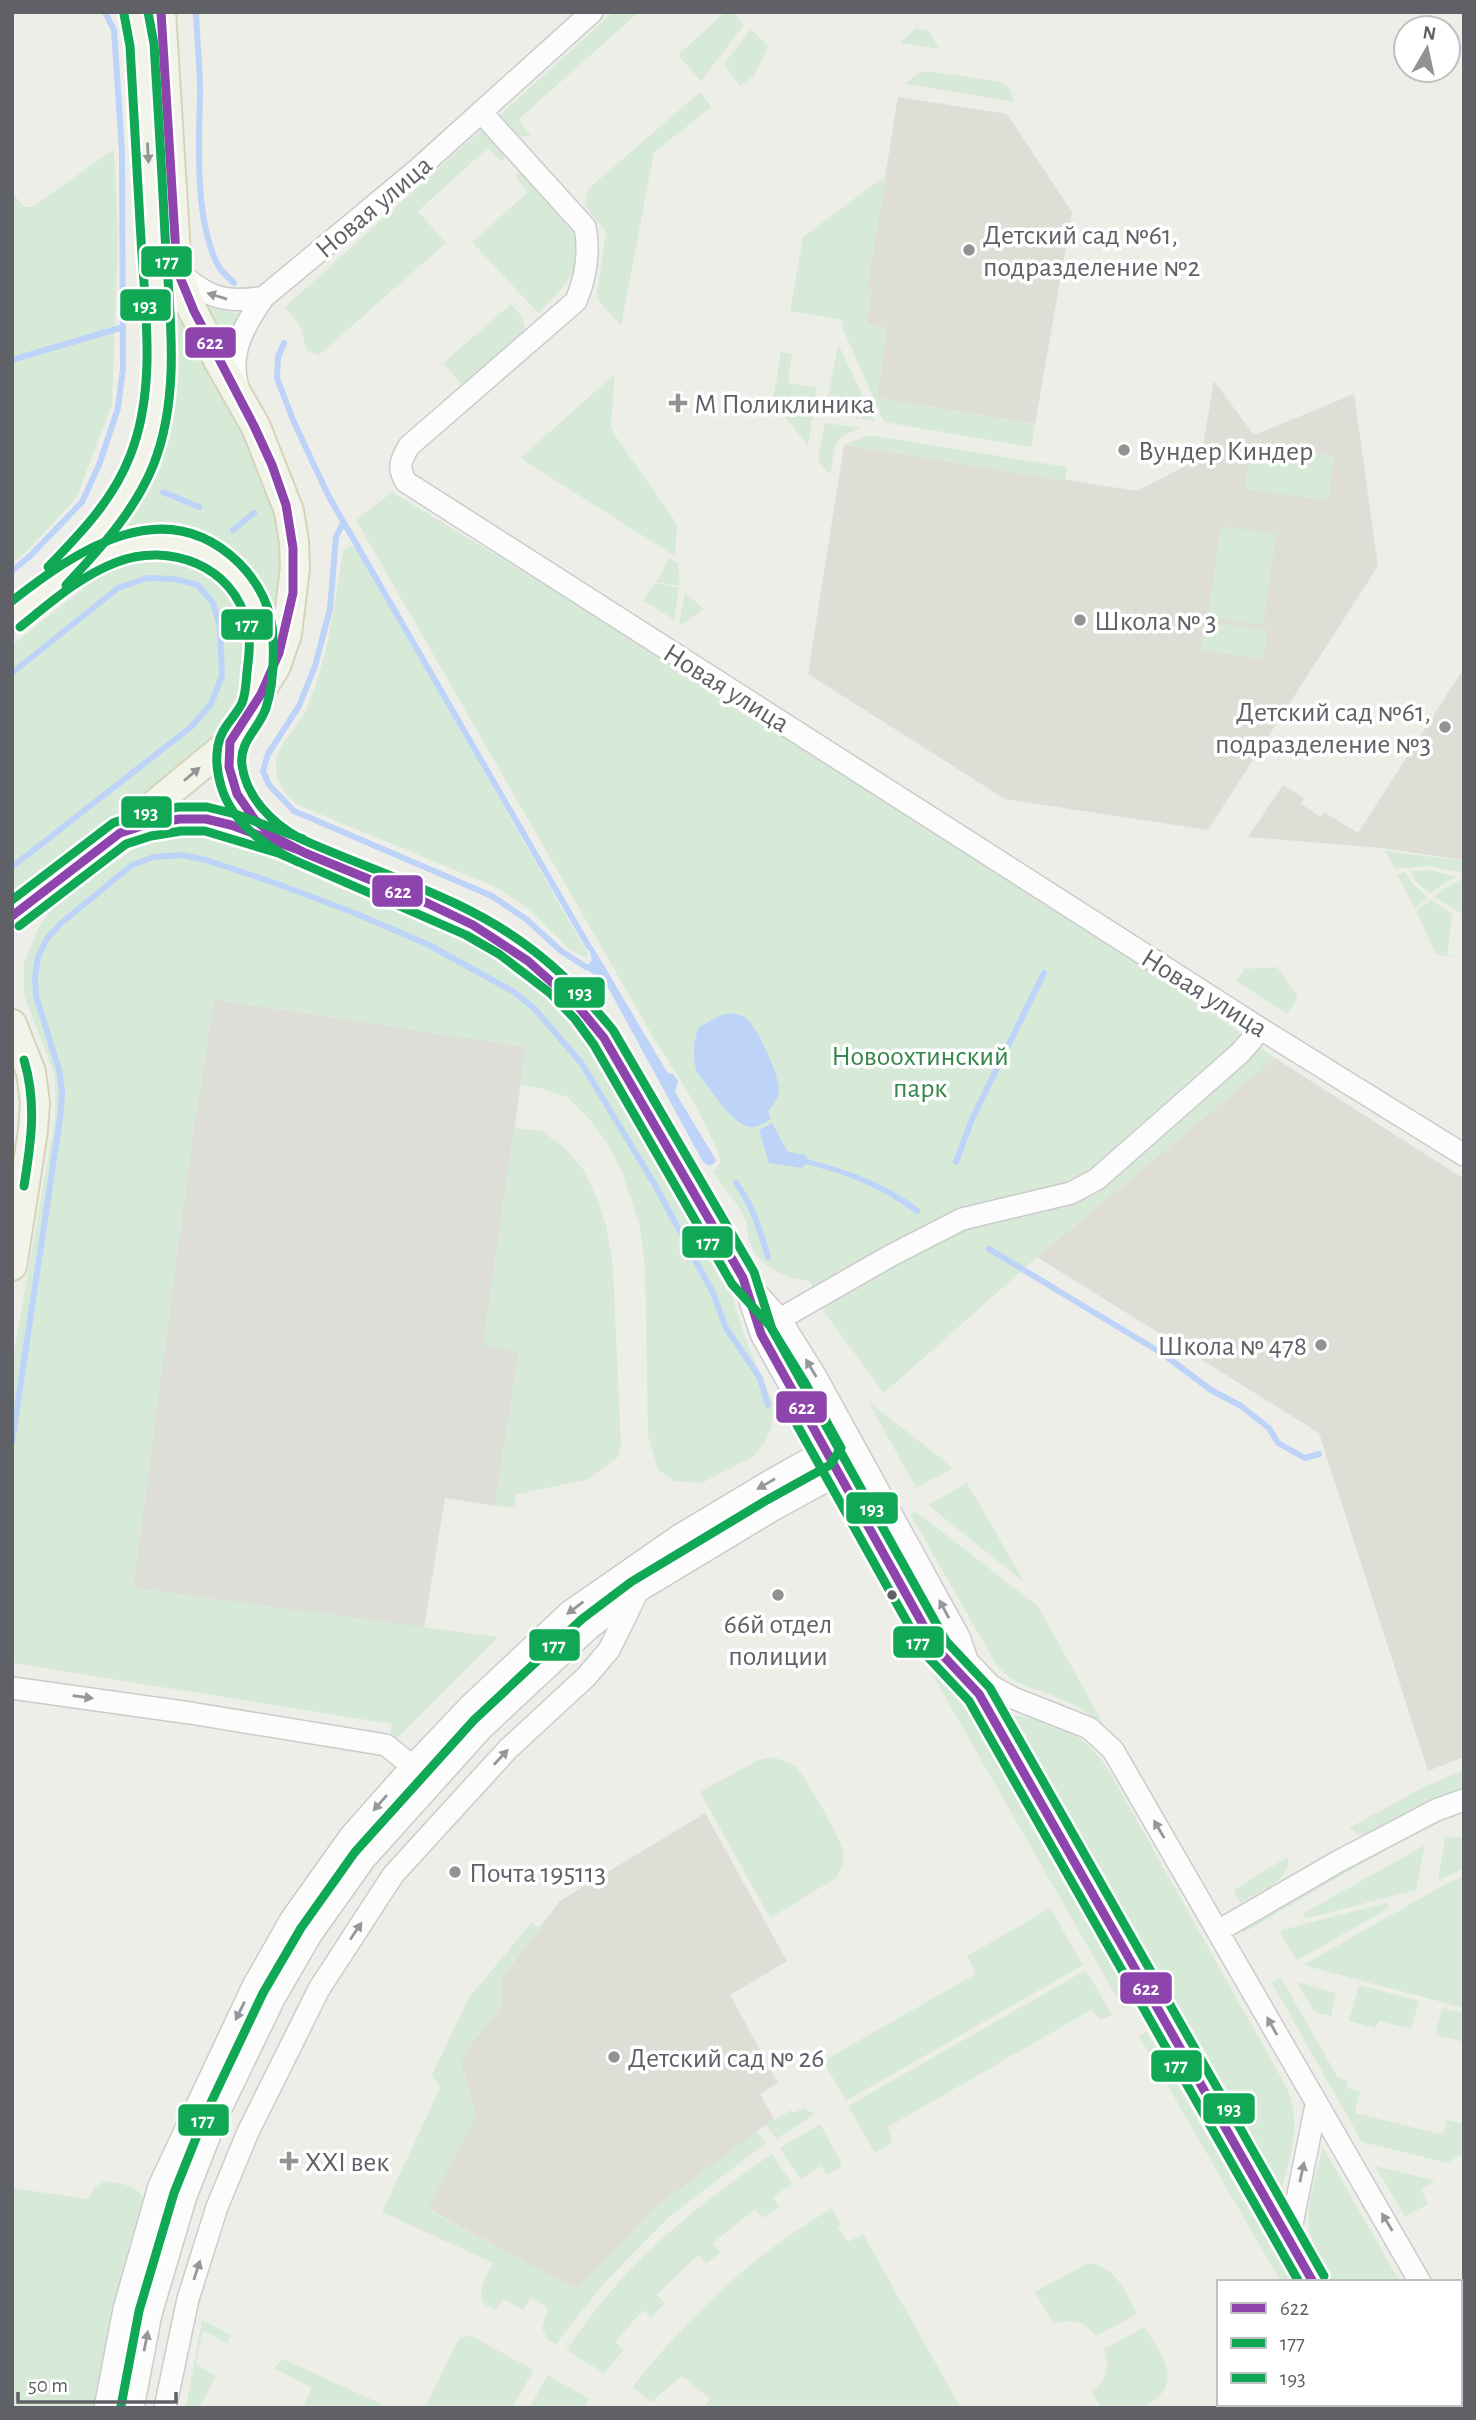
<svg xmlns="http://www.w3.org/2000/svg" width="1476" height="2420" font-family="'Alegreya Sans',sans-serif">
<rect width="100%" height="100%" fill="#eeeee9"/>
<path fill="#deded9" d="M214 999 526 1047 484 1344 519 1351 495 1506 445 1498 424 1628 133 1588 193 1132Z"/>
<path fill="#deded7" d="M898 97 1007 114 1072 212 1035 424 877 398 887 328 866 324 872 289 867 288Z
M1214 381 1254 435 1354 394 1378 566 1208 830 1005 799 808 674 844 445 1137 491 1201 458Z
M1464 668 1463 860 1382 848 1248 837 1283 785 1304 798 1301 804 1321 817 1324 812 1358 833Z
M1275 1058 1464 1179V1757L1428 1771 1319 1433 1037 1257Z
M705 1813 787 1961 730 1995 778 2083 760 2094 774 2119 657 2206 576 2290 427 2208 476 2116 461 2063 466 2051 503 2003V1976L560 1901Z"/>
<path fill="#d7ead8" d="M613 12H639L518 120 531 135C514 141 509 127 499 116Z
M725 12H734L744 25 701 81 678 55Z
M916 28 929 31 939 49 900 43Z
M751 29 768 46 754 76 740 86 724 64Z
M928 71 1001 82 1009 87 1014 102 905 84 918 73Z
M700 92 712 107 654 152 621 326 598 300 597 293 606 233C597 215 577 211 589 188Z
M480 131 486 133 504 153V158L501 161 488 148 418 211 446 243 319 355 307 351 300 326 285 307Z
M114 149 118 238 112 405 76 499 27 551 12 563V192L24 207H32Z
M521 172 573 233C586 270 562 289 538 313L472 242 528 192 514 175Z
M881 179 886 180 867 287 872 289 866 324 887 328 877 398 1035 424 1031 447 884 422 843 329 842 320 790 311 803 237Z
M170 300 174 303C184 324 194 345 205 365 232 414 262 459 275 515 281 545 280 575 278 605L276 606 251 569 222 544 196 531 159 526 131 528 127 526C134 504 149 485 156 461 174 404 170 362 168 304Z
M511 304C520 314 529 323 522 336L464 387 443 363Z
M210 308 242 314 227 348 207 310Z
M838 344 875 421 825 412Z
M781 352 792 354 788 383 817 388 808 446 773 401Z
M615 374 611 424 614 434 677 524 675 556 520 458Z
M825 423 861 428C833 438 835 444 831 472H827L818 460Z
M869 435 1067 467 1065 481 844 445Z
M1252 444 1334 456 1328 501 1245 489Z
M392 492 1000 861 1275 1058 1037 1257 884 1393 824 1312 810 1281C782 1278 756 1266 748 1237 747 1232 748 1227 746 1221 738 1203 724 1188 713 1172L721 1162C706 1117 678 1076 653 1037L356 520Z
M1221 526 1276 534 1263 625 1208 617Z
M349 546 356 548 588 954 587 958 570 950 532 912 498 888 298 805C285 794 275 782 276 764 277 741 299 728 307 708 328 659 335 603 343 550Z
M153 555C196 559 217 565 239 605 269 659 232 725 190 761 167 782 139 800 114 820 80 845 46 871 12 897V645L95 579 120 565Z
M669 558 678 564 680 586 656 582Z
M655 583 679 588 674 620 643 600Z
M685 593 704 609 682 625 679 623Z
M1205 621 1268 630 1263 659 1201 650Z
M209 834C274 855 336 881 398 907 434 922 482 941 513 964 545 988 573 1021 597 1053L731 1293 746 1340 773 1403 772 1426 766 1440 754 1456 702 1483 674 1481 658 1470 648 1436 645 1265 640 1227 623 1175 608 1144 590 1120 567 1097 539 1088 520 1085 526 1047 214 999 193 1132 133 1588 498 1637 392 1743 390 1737 392 1724 12 1663V1364L55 1118V1076L24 995V963L39 927 55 904 135 848 173 836Z
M1385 851 1464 861V873L1429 866 1395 869Z
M1430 870 1457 877 1443 884 1430 894 1414 880 1410 871Z
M1405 872 1412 883 1428 898 1415 908 1397 874Z
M1462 879 1464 881V915L1434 897 1445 888Z
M1431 900 1453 914 1447 954 1457 956 1436 955 1416 911Z
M1277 967 1298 997 1287 1014 1236 981 1244 969Z
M514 1128 542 1131 565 1148 583 1169 599 1202 606 1226 613 1265 621 1446 618 1457 589 1479 515 1495 516 1508 495 1506 519 1351 483 1345Z
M868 1401 953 1468 916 1488Z
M967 1483 1025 1583 928 1505Z
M915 1511 1038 1606 1104 1725C1091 1715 1077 1705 1061 1699 1037 1689 1015 1686 997 1666L910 1514Z
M936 1668 972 1715 1133 2004 1124 2010 931 1672Z
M1006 1715C1050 1718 1080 1730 1107 1767L1287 2088C1302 2126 1291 2151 1282 2189H1278L1004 1719Z
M772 1757C781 1760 790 1762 797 1768 806 1777 841 1840 843 1851 845 1860 841 1870 836 1878L770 1918 700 1792 756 1761Z
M1464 1770V1787L1409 1811 1370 1834 1359 1835 1349 1828 1424 1787Z
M1464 1807V1812C1387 1845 1315 1892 1243 1933L1241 1929 1377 1852Z
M1445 1837 1464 1838V1868L1438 1881Z
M1425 1845 1416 1890 1308 1918 1304 1917V1913Z
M1287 1857C1295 1880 1256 1893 1240 1903L1234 1890Z
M1464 1876V2008L1303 1965 1446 1884Z
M1386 1903 1389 1905 1388 1909 1297 1960 1280 1934 1282 1930Z
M1050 1908 1083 1965 846 2101 823 2061 976 1974 967 1956Z
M531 1923 541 1928 503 1975V2003L466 2051 461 2063 477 2116 427 2209 576 2289 657 2206 757 2131 766 2143 670 2216 604 2283 556 2344 548 2340 542 2328 548 2308 530 2298 523 2310 504 2299 495 2310 484 2304C476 2289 487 2277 493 2263L382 2212 440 2088 432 2075 468 1999Z
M1086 1970 1112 2015 1100 2020 1091 2010 888 2127 892 2141 890 2144 875 2153 848 2106Z
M1281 1978 1337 2076 1348 2082 1347 2088 1360 2091 1355 2113 1443 2135 1447 2120 1464 2124 1461 2139 1464 2144V2153L1447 2163 1362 2142 1272 1983Z
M1297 1982 1336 1993 1331 2016 1314 2012Z
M1359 1985 1419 2001 1411 2029 1379 2021 1376 2028 1349 2021Z
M1442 2008 1464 2013V2042L1435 2035Z
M1147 2032 1292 2282H1281L1139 2036Z
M804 2108 815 2114 776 2139 766 2125 791 2110 793 2113Z
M820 2124 841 2162 840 2168 827 2175 821 2166 801 2180 780 2148Z
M1323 2147 1400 2282H1331C1297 2227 1308 2206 1323 2147Z
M772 2154 792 2184 773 2197 779 2206 763 2218 755 2209 713 2243 720 2252 706 2264 698 2255 657 2295 665 2303 651 2318 643 2310 615 2342 624 2350 604 2373 566 2350C581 2330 595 2309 612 2290 659 2236 714 2193 772 2154Z
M1375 2166 1436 2181 1421 2189 1428 2204 1405 2217Z
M104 2181C119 2183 135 2184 143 2197L122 2271 93 2408H12V2188L88 2199 94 2188Z
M832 2208 841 2225 838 2227 848 2242 863 2234 961 2408H703L710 2399 682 2376 651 2402 632 2387C673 2336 720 2287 773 2247 792 2233 812 2221 832 2208Z
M1088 2263C1117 2266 1124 2291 1137 2314L1096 2336C1084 2321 1072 2318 1053 2324L1035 2292Z
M202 2320 231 2335 227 2343 203 2330 196 2364 216 2376 199 2408H186Z
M1144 2327C1156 2346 1181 2375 1159 2396 1154 2400 1146 2406 1140 2408 1128 2411 1113 2408 1101 2408L1092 2392C1107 2380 1110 2367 1104 2349Z
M471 2336 534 2370 512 2408H425L457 2342 461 2337Z
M281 2360H285L390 2408H302L312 2388 274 2368Z
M548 2375 589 2399 584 2408H529Z"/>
<path fill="#bed3f8" d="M587 942 593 947 667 1072 674 1075 678 1081 675 1092 716 1160 715 1163 709 1166 703 1162 605 982 590 972 586 967 592 960Z
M732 1013C737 1014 743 1015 747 1019 758 1029 780 1077 779 1091 778 1100 773 1105 768 1111L771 1119C765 1122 757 1128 751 1127 733 1127 708 1085 697 1072 692 1056 693 1042 699 1027L721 1015Z
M772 1123 788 1152 806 1155 807 1159C849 1170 885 1183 920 1209V1213L916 1214C880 1187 849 1175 805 1164L802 1168 769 1163 759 1130Z"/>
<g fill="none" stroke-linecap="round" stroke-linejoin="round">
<path stroke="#bed3f8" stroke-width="6" d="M196 12C197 39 200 66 200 93 199 143 194 222 219 267 223 273 229 278 234 283
M284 343 278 357 277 378 293 420 328 495 589 947
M12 360 123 327
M163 492 199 507
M343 523 336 537 330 609 315 666 299 706 268 754 263 771 269 785 294 811 492 896 526 919 561 951 586 967 592 968
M233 530 254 513
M12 571 31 555 82 502 99 465 118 408 123 368 122 151 114 30 105 12
M12 673 118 588 147 578 174 579 198 585 213 603 220 627 222 676 211 704 191 727 12 867
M956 1162 972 1119 1044 973
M736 1183C753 1206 760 1230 768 1257
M989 1249 1163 1354 1211 1390 1241 1406 1269 1428 1278 1443 1305 1458 1319 1454
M12 1442 61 1111 62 1090 59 1070 36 996 35 977 38 957 46 940 60 924 132 865 154 857 182 855 206 860 275 883 352 912 427 944 514 992 535 1009 582 1064 655 1185 713 1293 726 1328 760 1378 768 1405"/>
<g stroke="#cbcbcb" stroke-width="24">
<path id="minor" d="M481 112 585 227C590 253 586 277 576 301L409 446C401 460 397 467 406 482L1261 1029 1464 1155
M177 270C206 297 224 304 264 297
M238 388C228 353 244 325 264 297L418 169 592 12
M229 743C230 791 238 805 275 836
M126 831C151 823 177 817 204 819 240 821 291 846 325 861 396 891 473 916 535 964 562 986 584 1011 604 1038L743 1278 780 1319 815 1375 959 1637 979 1694 1313 2282
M745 1286 761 1334 936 1648 973 1688
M780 1319 890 1256 962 1219 1071 1193 1097 1179 1240 1053 1261 1029
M971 1665 991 1686 1013 1698 1089 1728 1113 1750 1420 2282
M12 1688 190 1713 386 1745 412 1766
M1218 1931 1339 1861 1436 1810 1464 1800
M1289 2239 1316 2105
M1460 2354 1464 2360
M1383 2404 1385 2408
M105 2408 124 2309 159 2186 253 1986 291 1919 350 1836 412 1766 470 1705 570 1611 678 1536 768 1482 825 1450 855 1449
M133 2408 151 2314 186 2196 217 2117 274 1999 311 1935 365 1859 483 1728 589 1629 637 1592 773 1510 839 1474 855 1449
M165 2408 188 2299 217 2207 248 2132 319 1989 393 1875 508 1749 586 1677 609 1650 637 1593"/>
</g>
<g stroke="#d6d4b8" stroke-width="32">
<path id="major" d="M36 598C69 563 107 531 129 488 170 409 157 312 153 226 149 166 146 105 142 45L136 12
M12 617C46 590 83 557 124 545 184 527 253 569 261 631 263 650 258 671 256 690
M12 916 120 833 229 743 276 666 287 634 295 568 294 542 289 511 256 427 218 360 189 303 177 270 161 12
M12 1024 31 1072 35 1103 33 1131 12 1266"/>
</g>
<use href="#minor" stroke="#fcfcfc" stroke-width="21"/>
<use href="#major" stroke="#f3f4e9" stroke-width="28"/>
<g stroke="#fff" stroke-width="14">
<path id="bus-1" d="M161 12 177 270 194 311 254 426 272 465 286 505 293 548V593L279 653 261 694 230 742 229 767 237 794 255 820 278 839 305 853 427 903 473 925 528 961 576 1004 604 1038 743 1278 761 1334 936 1648 979 1694 1313 2282
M12 916 120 833 148 824 180 819H206L231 825 299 850"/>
</g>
<g stroke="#fff" stroke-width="14">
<path id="bus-2" d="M66 585C100 549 134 512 153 466 182 394 169 310 165 235 162 171 158 108 154 44L148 12
M20 627C50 603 80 576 117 562 168 542 234 565 247 624 251 639 249 656 247 672 246 682 246 693 242 703 238 711 232 718 227 725 214 742 215 766 221 786 232 823 264 846 298 862
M19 926 126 844 151 836 181 831H205L278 853 466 935 499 954 550 993 575 1019 594 1045 732 1284 770 1326 804 1381 841 1448 830 1465 767 1500 631 1582 582 1619 474 1720 355 1852 301 1928 263 1993 206 2113 174 2193 139 2311 121 2406
M797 1425 925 1654 969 1701 1299 2282"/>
</g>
<g stroke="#fff" stroke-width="14">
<path id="bus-3" d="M48 567C80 534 113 500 130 456 157 389 145 309 141 239 137 175 134 111 130 46L124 14
M12 601C77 550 165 490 239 563 259 583 273 610 273 639 274 661 273 687 266 708 259 729 239 741 242 765 246 797 272 823 299 838 378 874 465 897 534 951 564 974 589 1001 613 1030L754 1272 772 1329 946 1641 990 1688 1324 2276
M12 900 113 823 145 812 179 807H207L235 814 303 839
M24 1060C37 1103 31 1143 24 1186"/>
</g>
<use href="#bus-1" stroke="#8e44ad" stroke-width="9"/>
<use href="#bus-2" stroke="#10a855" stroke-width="9"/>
<use href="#bus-3" stroke="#10a855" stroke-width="9"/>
</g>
<defs><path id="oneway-solid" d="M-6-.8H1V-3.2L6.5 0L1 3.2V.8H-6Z" transform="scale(1.75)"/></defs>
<g fill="#939494">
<use href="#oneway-solid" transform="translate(148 153) rotate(87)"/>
<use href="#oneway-solid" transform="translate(192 774) rotate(-40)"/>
</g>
<g fill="#96979b">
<use href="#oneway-solid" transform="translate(217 296) rotate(-163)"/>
<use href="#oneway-solid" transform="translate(811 1368) rotate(-121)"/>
<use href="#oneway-solid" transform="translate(766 1484) rotate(150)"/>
<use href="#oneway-solid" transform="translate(575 1608) rotate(143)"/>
<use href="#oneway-solid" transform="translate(944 1609) rotate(-118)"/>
<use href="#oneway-solid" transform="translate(83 1697) rotate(8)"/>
<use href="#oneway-solid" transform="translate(501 1757) rotate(-47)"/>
<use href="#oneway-solid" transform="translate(380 1803) rotate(131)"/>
<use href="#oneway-solid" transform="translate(1159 1829) rotate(-120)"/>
<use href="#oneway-solid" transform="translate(356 1931) rotate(-56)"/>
<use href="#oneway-solid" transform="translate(240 2011) rotate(116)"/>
<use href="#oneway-solid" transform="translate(1272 2026) rotate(-119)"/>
<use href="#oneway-solid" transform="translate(1302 2172) rotate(-78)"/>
<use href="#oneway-solid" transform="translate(1387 2222) rotate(-121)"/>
<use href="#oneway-solid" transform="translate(197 2270) rotate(-72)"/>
<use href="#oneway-solid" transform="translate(146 2341) rotate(-79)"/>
</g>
<g fill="#919294" stroke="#fff" stroke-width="2.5">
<circle cx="969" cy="250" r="7"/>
<path d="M674.5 392.5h7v7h7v7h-7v7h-7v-7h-7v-7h7z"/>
<circle cx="1124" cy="450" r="7"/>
<circle cx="1080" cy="620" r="7"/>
<circle cx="1445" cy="727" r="7"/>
<circle cx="1321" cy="1345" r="7"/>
<circle cx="778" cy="1595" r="7"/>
<circle cx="455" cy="1872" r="7"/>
<circle cx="614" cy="2057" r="7"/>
<path d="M285.5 2150.5h7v7h7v7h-7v7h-7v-7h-7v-7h7z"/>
</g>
<circle fill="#5f6167" stroke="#fff" stroke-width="2.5" cx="892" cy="1595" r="6"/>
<g text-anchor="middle" stroke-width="7" stroke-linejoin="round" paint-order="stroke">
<g font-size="28" fill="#5f6167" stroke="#fff">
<text transform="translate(373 206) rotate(-40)" y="10">Новая улица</text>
<text transform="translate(727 687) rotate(32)" y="10">Новая улица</text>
<text transform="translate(1205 992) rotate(32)" y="10">Новая улица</text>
</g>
<g font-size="28" fill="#5f6167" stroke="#fff" text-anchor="start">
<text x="983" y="244">Детский сад №61,<tspan x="983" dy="32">подразделение №2</tspan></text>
<text x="694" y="413">М Поликлиника</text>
<text x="1138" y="460">Вундер Киндер</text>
<text x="1094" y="630">Школа № 3</text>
<text x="1431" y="721" text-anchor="end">Детский сад №61,<tspan x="1431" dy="32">подразделение №3</tspan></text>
<text x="1307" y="1355" text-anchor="end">Школа № 478</text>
<text x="778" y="1633" text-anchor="middle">66й отдел<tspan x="778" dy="32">полиции</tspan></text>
<text x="469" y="1882">Почта 195113</text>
<text x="628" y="2067">Детский сад № 26</text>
<text x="305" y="2171">XXI век</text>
</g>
<g font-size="28" fill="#36864a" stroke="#fff">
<text x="920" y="1065">Новоохтинский<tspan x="920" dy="32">парк</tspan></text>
</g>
</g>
<g stroke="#fff" stroke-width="2.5">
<rect x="140" y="245" width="53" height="33" rx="7" fill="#10a855"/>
<rect x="119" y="288" width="53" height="34" rx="7" fill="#10a855"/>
<rect x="184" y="326" width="53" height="33" rx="7" fill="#8e44ad"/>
<rect x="220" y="608" width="54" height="33" rx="7" fill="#10a855"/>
<rect x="120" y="795" width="53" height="34" rx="7" fill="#10a855"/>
<rect x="371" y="874" width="53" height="34" rx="7" fill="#8e44ad"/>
<rect x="553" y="976" width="53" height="33" rx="7" fill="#10a855"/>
<rect x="681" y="1225" width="53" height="34" rx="7" fill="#10a855"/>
<rect x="775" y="1390" width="53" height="34" rx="7" fill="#8e44ad"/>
<rect x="845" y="1491" width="54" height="34" rx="7" fill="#10a855"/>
<rect x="892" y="1625" width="53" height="34" rx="7" fill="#10a855"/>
<rect x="528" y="1628" width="53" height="34" rx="7" fill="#10a855"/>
<rect x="1119" y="1971" width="54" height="34" rx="7" fill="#8e44ad"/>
<rect x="1150" y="2049" width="53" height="34" rx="7" fill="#10a855"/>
<rect x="1202" y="2092" width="54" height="33" rx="7" fill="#10a855"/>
<rect x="177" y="2103" width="53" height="34" rx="7" fill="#10a855"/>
</g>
<g font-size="19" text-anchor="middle" font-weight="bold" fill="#fff">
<text x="167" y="268">177</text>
<text x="145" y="312">193</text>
<text x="210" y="349">622</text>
<text x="247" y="631">177</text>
<text x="146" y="819">193</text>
<text x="398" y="898">622</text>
<text x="580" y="999">193</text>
<text x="708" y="1249">177</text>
<text x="802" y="1414">622</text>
<text x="872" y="1515">193</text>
<text x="918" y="1649">177</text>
<text x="554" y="1652">177</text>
<text x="1146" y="1995">622</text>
<text x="1176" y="2072">177</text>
<text x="1229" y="2115">193</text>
<text x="203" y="2127">177</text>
</g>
<rect width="1476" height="2420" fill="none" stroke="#5f6167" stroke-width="28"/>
<rect x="1217" y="2280" width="245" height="126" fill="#ffffff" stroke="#bfc0c2" stroke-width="2"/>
<rect x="1231" y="2303" width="35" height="10" fill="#8e44ad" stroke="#bfc0c2" stroke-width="2"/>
<text x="1280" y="2315" font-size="21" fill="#5f6167">622</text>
<rect x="1231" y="2338" width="35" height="10" fill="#10a855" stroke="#bfc0c2" stroke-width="2"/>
<text x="1280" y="2350" font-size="21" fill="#5f6167">177</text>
<rect x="1231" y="2373" width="35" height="10" fill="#10a855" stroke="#bfc0c2" stroke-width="2"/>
<text x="1280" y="2385" font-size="21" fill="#5f6167">193</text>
<g transform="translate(1427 49) rotate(9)"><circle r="33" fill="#ffffff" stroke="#bfc0c2" stroke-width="2"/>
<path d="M0-5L12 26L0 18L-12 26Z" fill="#919294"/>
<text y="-10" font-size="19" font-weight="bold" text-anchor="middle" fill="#5f6167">N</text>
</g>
<path d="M18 2392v10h158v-10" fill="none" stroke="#5f6167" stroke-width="3.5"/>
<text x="28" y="2392" font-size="21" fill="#5f6167" stroke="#ffffff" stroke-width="5" paint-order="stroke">50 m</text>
</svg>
